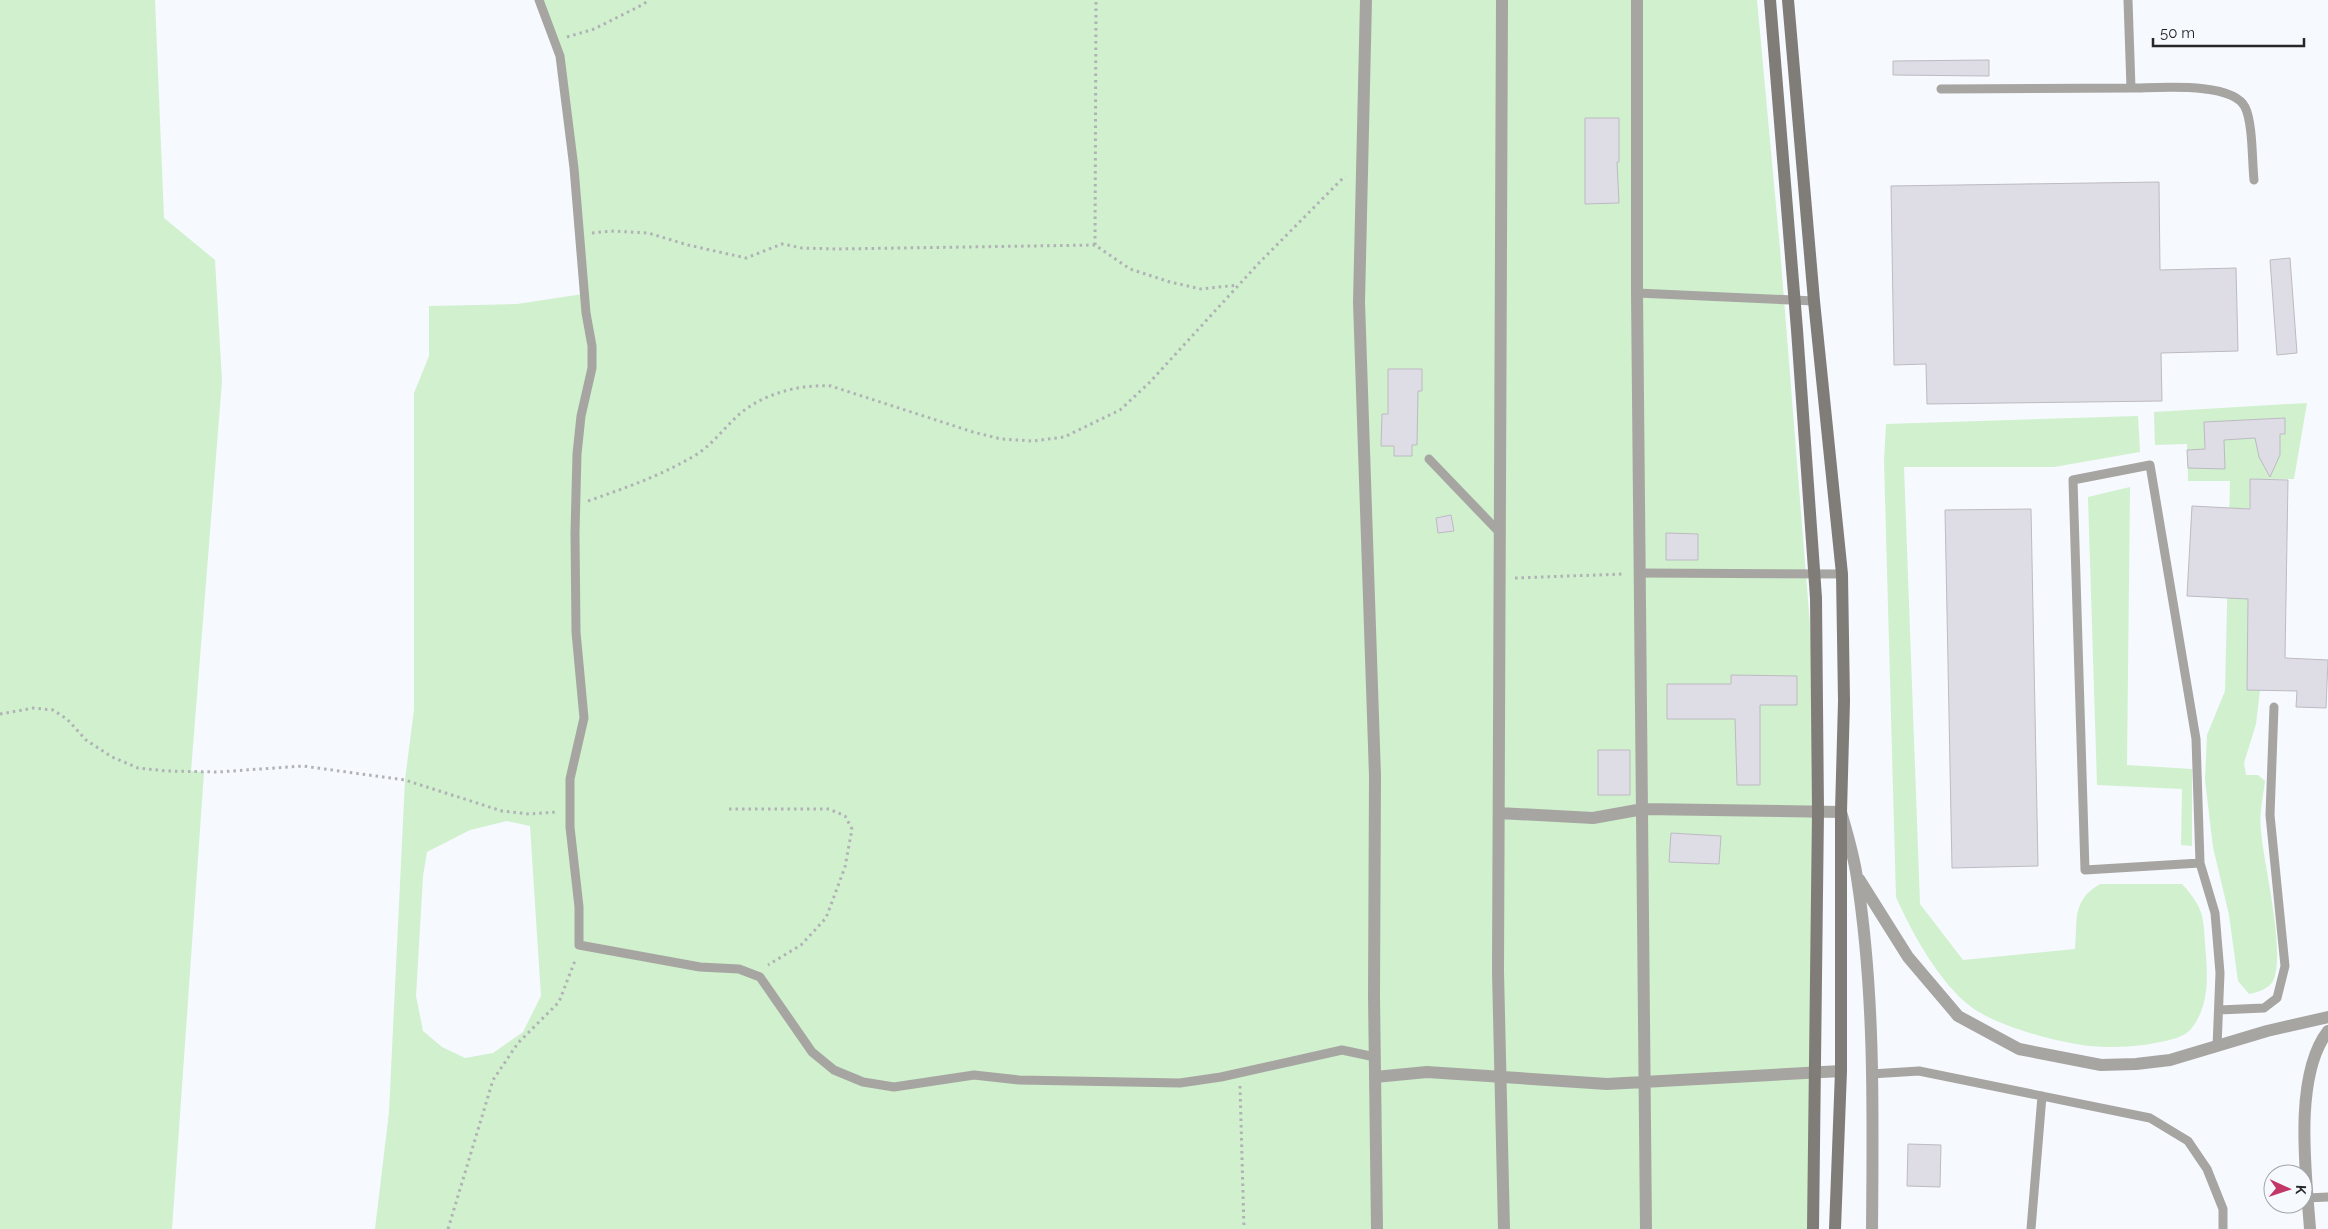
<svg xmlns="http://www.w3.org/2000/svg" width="2328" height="1229" font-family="Raleway,sans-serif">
<rect width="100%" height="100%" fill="#f6f9fe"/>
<path fill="#d0f0ce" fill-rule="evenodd" d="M0 0H155L164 218 215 260 222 381 191 771 204 772 172 1229H0Z
M539 0H1757L1780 249 1814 676 1813 1229H375L389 1112 405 780 414 710V393L429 356V306L517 304 583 294 560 56ZM507 821 530 826 541 996 523 1032 493 1053 465 1058 442 1047 423 1031 416 996 423 876 427 852 470 830Z
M2307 403 2294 479H2250L2247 689 2260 690 2256 724 2244 763 2246 775H2258L2265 781C2263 797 2259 815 2261 831 2264 867 2285 947 2274 979 2270 989 2258 992 2249 994L2238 981 2229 915 2213 847 2205 780 2207 735 2225 691 2230 481H2188L2187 444 2155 445 2154 412Z
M2138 416 2140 452 2054 467H1904L1920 904 1963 960 2075 949C2078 920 2071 901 2100 884H2182C2207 911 2203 921 2206 956 2208 981 2208 1008 2191 1029 2184 1037 2171 1040 2160 1042 2143 1046 2125 1047 2107 1047 2074 1048 1996 1027 1970 1006 1939 982 1912 933 1896 897L1884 461 1886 424Z
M2130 487 2127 765 2192 769V846L2181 845 2182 789 2097 785 2088 497Z"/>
<path fill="#dedce4" stroke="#bdbac2" d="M1989 60V76L1893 75V61Z
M1585 118H1619V162H1617L1619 203 1585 204Z
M2159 182 2160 270 2236 268 2238 351 2161 353 2162 401 1927 404 1926 364 1894 365 1891 186Z
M2290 258 2297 353 2277 355 2270 260Z
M1388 369H1422V391H1418L1417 445H1412V456H1394V446H1381L1382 414H1388Z
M2285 418V434H2280V455L2270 477 2259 457 2255 438 2224 440 2225 469 2188 468 2187 450 2205 449 2204 422Z
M2250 479 2288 480 2285 658 2328 660 2326 708 2296 707 2297 691 2247 690 2248 599 2187 596 2192 506 2250 509Z
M2031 509 2038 866 1952 868 1945 510Z
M1451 515 1454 531 1438 533 1436 518Z
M1666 533 1698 534V560H1666Z
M1731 675 1797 676V705H1760V785H1737L1735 719H1667V684H1731Z
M1598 750H1630V795H1598Z
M1671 833 1721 836 1719 864 1669 862Z
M1908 1144 1941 1145 1940 1187 1907 1186Z"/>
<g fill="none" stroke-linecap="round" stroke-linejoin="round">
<path stroke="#b0b2b6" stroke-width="3" stroke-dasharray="2.5 4" stroke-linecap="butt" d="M567 37 594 29 644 4 648 0
M592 233 611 231 648 233 688 245 746 258 782 244 802 248 837 249 1095 245 1130 269 1170 282 1201 289 1238 285
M1095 245 1096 0
M588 501C625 488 660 476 694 456 713 445 725 426 742 412 766 393 801 384 831 386L973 432 1001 439 1033 441 1064 437 1120 410 1150 382 1258 264 1345 176
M1515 578 1624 574
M0 714 34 708 53 710 67 719 86 740 112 757 138 768 167 771 218 772 303 766 405 780 502 811 529 814 557 812
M729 809H829L845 816 852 829 845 867 826 918 801 945 768 965
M1240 1086 1244 1229
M448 1229 493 1080 518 1043 559 1002 576 958"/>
<path stroke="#a7a5a2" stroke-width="9" d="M539 0 560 56 574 168 586 313 592 346V368L581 416 577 454 575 533 576 632 584 718 570 779V827L579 907V945L700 967 739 969 760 977 812 1052 834 1070 863 1082 894 1087 974 1075 1019 1080 1180 1083 1221 1077 1342 1050 1375 1057
M2128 0 2131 88C2157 88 2232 81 2245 107 2253 123 2252 162 2254 180
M1941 89 2131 88
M1637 293 1814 301
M1429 459 1500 533
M1639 573 1842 574
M2200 863 2196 739 2150 465 2073 480 2085 870 2200 863 2215 913 2220 973 2217 1047
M2219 1010 2264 1008 2277 998 2285 966 2270 815 2274 707
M1871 1074 1919 1071 2150 1118 2188 1141 2207 1169 2223 1209V1229
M2307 1198 2328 1197
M2031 1229 2042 1096"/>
<path stroke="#a7a5a2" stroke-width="12" d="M1366 0 1359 302 1375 776 1374 995 1377 1229
M1502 0 1498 972 1504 1229
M1637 0V293L1646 1229
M1499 813 1593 818 1643 809 1841 812C1847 833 1854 856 1857 878 1875 994 1873 1112 1872 1229
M1859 879 1908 957 1958 1016 2019 1049 2101 1065 2136 1064 2170 1060 2267 1031 2328 1017
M1375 1077 1427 1072 1607 1084 1841 1071
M2310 1229C2306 1174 2293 1076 2328 1031"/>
<path stroke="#807d79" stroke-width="12" d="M1770 0 1797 330 1816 598 1818 811 1813 1229
M1788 0 1814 301 1842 574 1844 701 1841 812V1071L1835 1229"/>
</g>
<g transform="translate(2288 1189) rotate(93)"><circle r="24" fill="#f6f9fe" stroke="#a2a5a9"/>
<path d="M0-4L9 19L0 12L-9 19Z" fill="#c33668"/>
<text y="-8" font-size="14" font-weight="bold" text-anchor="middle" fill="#252729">K</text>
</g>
<path d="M2153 38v8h151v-8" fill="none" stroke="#252729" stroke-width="2.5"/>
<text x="2160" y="38" font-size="15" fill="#252729" stroke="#f6f9fe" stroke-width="4" paint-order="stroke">50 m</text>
</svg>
